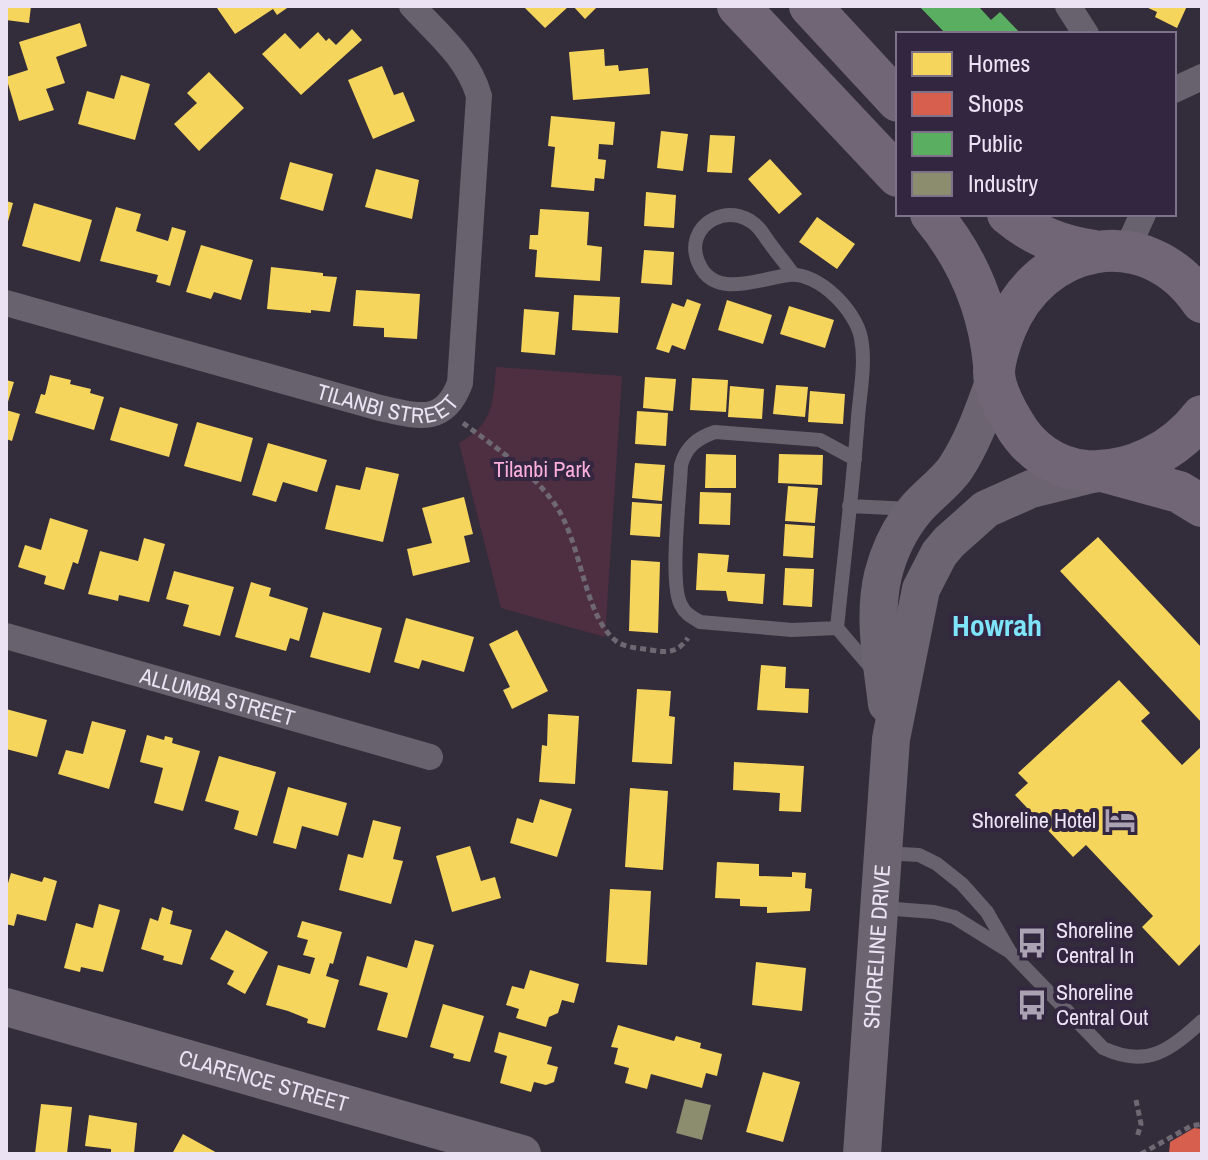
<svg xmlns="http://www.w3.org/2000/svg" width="1208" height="1160" font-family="'Archivo Narrow',sans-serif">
<rect width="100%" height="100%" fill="#332c3a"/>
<path fill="#4e2f42" d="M496 367 622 376 605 637 501 608 459 443C494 424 493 402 496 367Z"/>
<path fill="#f6d55c" d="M6 6H31L29 23 6 20Z
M220 6H290L277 15 273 9 235 34 217 8Z
M523 6H569L545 28Z
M573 6H598L585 19Z
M1144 6H1187L1177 28 1155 17 1157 12Z
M80 23 87 46 56 57 65 83 46 89 54 110 19 121 6 77 28 70 19 42Z
M352 29 362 40 301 95 262 54 285 33 300 49 318 32 326 41 329 38 336 45Z
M604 49 605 66 618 65 619 71 648 68 650 94 573 100 569 52Z
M382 66 394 95 403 92 415 121 373 139 348 80Z
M209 72 244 108 199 151 174 124 197 103 187 93Z
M121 75 150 84 135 140 78 124 87 91 114 99Z
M551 116 615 122 613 145 599 144 598 159 606 160 604 179 595 178 594 191 551 187 555 147 548 146Z
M661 131 688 134 683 171 657 168Z
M710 135 735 136 732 173 707 172Z
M770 159 802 194 779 214 748 179Z
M290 162 333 174 323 211 280 199Z
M376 169 419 180 412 219 365 207Z
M646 192 676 195 674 228 644 226Z
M6 201 13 203 7 225 6 224Z
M34 203 92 220 80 262 22 246Z
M116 207 141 214 136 231 168 241 172 227 186 231 170 286 156 282 158 275 100 261Z
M540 209 589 212 587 245 602 247 600 281 535 277 537 250 529 249 530 235H538Z
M817 217 855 244 837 269 799 242Z
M201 245 253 260 241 300 214 292 211 299 186 292Z
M644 250 674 252 672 285 641 283Z
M271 267 323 273V276L337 277 330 312 311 310V313L267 309Z
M356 290 420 294 417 339 384 337V328L353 326Z
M574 295 620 297 618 333 572 330Z
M687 299 701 304 685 350 672 345 669 353 656 349 672 303 684 307Z
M727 300 772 315 763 344 718 330Z
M789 306 834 320 825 348 780 334Z
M524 309 559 312 555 355 521 352Z
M50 375 71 380 70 384 91 389 90 393 104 397 94 430 35 413 41 394 45 395Z
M645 377 676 379 673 411 643 408Z
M692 378 728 380 726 412 690 410Z
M6 380 14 382 7 405H6Z
M776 385 808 387 805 417 773 414Z
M730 386 764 389 762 419 728 417Z
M810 391 845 394 843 424 808 422Z
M120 407 178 424 169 457 110 440Z
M6 410 20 414 12 441 6 439Z
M637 411 668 413 666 446 635 444Z
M197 422 253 438 241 482 184 466Z
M268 443 327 460 317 492 283 482 276 502 252 495Z
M706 454 736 455V488H705Z
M779 454 823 455 822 485 778 483Z
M635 463 665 465 662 501 632 498Z
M366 467 399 474 383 542 325 529 336 485 360 490Z
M788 486 818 488 815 523 785 521Z
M700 492 731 493 730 525 699 524Z
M464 497 473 534 464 536 470 562 413 576 407 549 432 543 422 508Z
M632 502 662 504 660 537 630 535Z
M50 518 88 530 78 564 73 562 64 590 44 584 46 576 18 567 25 545 41 550Z
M785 524 815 526 813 558 783 556Z
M1098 537 1202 648V723L1060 571Z
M144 538 165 544 149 602 119 595 118 601 88 594 100 551 138 561Z
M698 553 729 555 727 572 765 574 763 604 728 601 726 591 696 590Z
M631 560 660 562 658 633 629 631Z
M785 568 814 569 812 607 783 605Z
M174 571 234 587 220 636 183 626 189 605 166 599Z
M251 582 271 588 269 596 308 608 299 641 290 638 286 651 235 637Z
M323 612 382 628 370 673 310 657Z
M406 618 474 637 464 672 422 660 419 669 394 662Z
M517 630 548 691 512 709 503 690 510 687 489 644Z
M761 665 786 667 785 688 809 689 808 713 757 710Z
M1119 680 1150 713 1141 721 1182 765 1202 746V942L1179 966 1142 927 1153 916 1086 845 1073 857 1015 795 1028 783 1018 773Z
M637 689 671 691 669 716 675 717 672 764 632 762Z
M6 709 47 720 37 757 6 749Z
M548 714 579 716 575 784 539 782 542 745 547 746Z
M92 721 126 730 109 789 58 774 66 750 83 754Z
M147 735 164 740 165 736 173 738 172 743 200 751 183 811 154 803 163 768 140 762Z
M219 756 276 772 257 836 234 829 239 811 205 801Z
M734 762 804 766 801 812 779 811 780 793 733 790Z
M288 787 347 803 338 836 302 826 296 849 273 843Z
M630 788 668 791 663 870 625 867Z
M540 799 572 809 557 857 510 843 517 818 533 823Z
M373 820 401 827 393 859 403 861 391 904 339 890 348 854 363 858Z
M470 846 481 881 495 877 501 898 452 912 436 856Z
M717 862 759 864V876L792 877V872L806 873 805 888 812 889 810 911 767 913V907L740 906V899L715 898Z
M11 873 42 882 44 877 57 881 46 921 17 914 14 926 6 924V890Z
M610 889 651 891 647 965 606 962Z
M99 904 120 910 103 972 81 967 80 972 64 968 76 923 93 928Z
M162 907 173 911 170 924 192 930 182 965 163 960 164 956 141 949 150 918 158 921Z
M302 921 342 932 333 964 330 963 326 976 339 980 325 1028 307 1023 308 1019 288 1011 266 1005 278 965 310 974 315 958 303 955 308 940 297 937Z
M226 930 268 952 245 994 227 984 234 971 210 959Z
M415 940 434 945 407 1038 377 1030 388 993 359 985 367 956 407 968Z
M756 962 806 968 802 1011 752 1005Z
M530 970 579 984 574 1003 562 1000 558 1013 549 1017 546 1027 516 1018 519 1009 506 1005 512 986 524 989Z
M443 1004 484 1016 470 1062 453 1058 454 1054 430 1047Z
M618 1025 674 1041 676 1036 701 1043 700 1048 722 1054 717 1076 706 1073 702 1088 651 1074 647 1089 625 1083 629 1068 614 1064 618 1048 611 1047Z
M499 1032 552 1047 547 1064 558 1067 554 1082 546 1085 534 1082 531 1092 500 1083 507 1056 494 1052Z
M763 1072 800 1082 783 1142 746 1132Z
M41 1104 72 1107 67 1154H35Z
M89 1115 137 1123 134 1154H111V1149L85 1146Z
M183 1134 219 1154H172Z"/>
<path fill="#d6604d" d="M1194 1128 1202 1129V1154H1169L1170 1142Z"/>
<path fill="#5aae61" d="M919 6H982L980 8 991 20 1000 12 1021 34H946Z"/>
<path fill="#8c8c6e" d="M685 1099 711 1105 702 1140 676 1133Z"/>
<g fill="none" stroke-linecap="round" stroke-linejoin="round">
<path stroke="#6e6873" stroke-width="5" stroke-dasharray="6 4" stroke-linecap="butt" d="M463 423C495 447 531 471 554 503 582 541 583 615 616 641 625 648 640 648 651 650 668 653 677 653 688 638
M1136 1100 1141 1124 1137 1137
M1141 1154 1191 1126 1202 1124"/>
<path stroke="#68626e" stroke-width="14" d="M793 274C784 261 773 249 764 235 737 193 678 224 700 266 717 299 761 278 789 275 819 272 856 311 861 338 866 363 860 392 858 417 853 488 844 558 837 628L873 670
M849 506 912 509
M837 628 792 630 700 622C692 617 685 614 681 605 669 584 680 493 681 465 686 447 697 438 715 432L820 440 855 459
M882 853 919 855 937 864 962 884 987 912 1010 952 1103 1048C1147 1069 1170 1050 1202 1021
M882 908 934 912 954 917 1007 950"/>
<g stroke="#68626e" stroke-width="26">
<path d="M1068 6 1086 34"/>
<path d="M1174 90 1202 77"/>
<path d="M1126 251 1143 214"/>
<path id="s1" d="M6 303 380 408C417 416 444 426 460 383L479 96C468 58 438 34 412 6"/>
<path id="s2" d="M6 636 430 757"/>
</g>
<g stroke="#6c6471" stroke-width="38">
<path d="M887 704C882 662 873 617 883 575 889 551 900 528 916 509 928 495 944 484 955 469 973 442 984 410 995 379"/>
<path id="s3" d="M6 1007 522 1154"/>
<path id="s4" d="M862 1154 891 739 921 589 939 554 949 542 986 509 1031 489 1100 472"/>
</g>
<path stroke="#706676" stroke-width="42" d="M738 6 898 176
M810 6 898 101
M931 214C967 257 989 309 994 365
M1008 214C1034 236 1061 246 1094 251
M1202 302C1146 220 1040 242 1005 330 1000 343 995 357 994 371 994 389 1004 407 1013 422 1028 449 1054 468 1086 471 1131 474 1175 451 1202 416
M1106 472 1179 492 1202 506"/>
</g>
<defs>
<g id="hotel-bare" transform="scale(2.4)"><path d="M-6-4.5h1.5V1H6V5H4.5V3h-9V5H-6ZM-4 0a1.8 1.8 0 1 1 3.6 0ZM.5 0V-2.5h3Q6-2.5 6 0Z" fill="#aba3b3" stroke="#332640" stroke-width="2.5" paint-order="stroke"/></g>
<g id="bus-bare" transform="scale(2.4)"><path d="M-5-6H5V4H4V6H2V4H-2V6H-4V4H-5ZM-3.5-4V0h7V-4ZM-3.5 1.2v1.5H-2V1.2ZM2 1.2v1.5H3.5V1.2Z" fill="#aba3b3" stroke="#332640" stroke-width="2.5" paint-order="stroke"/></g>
</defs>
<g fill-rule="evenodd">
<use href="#hotel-bare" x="1120" y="820"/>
<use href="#bus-bare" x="1032" y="943"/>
<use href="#bus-bare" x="1032" y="1005"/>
</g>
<g text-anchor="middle" stroke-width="8" stroke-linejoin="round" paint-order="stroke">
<g font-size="22" fill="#ebe3f4" stroke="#332640">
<text dy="8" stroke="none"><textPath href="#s1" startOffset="396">TILANBI STREET</textPath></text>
<text dy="8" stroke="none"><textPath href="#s2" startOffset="220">ALLUMBA STREET</textPath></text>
<text dy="8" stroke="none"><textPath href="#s4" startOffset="208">SHORELINE DRIVE</textPath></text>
<text dy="8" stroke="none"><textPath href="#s3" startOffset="268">CLARENCE STREET</textPath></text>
</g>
<g font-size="22" fill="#fcb0db" stroke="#332640">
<text x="542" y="477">Tilanbi Park</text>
</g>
<g font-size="22" fill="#ebe3f4" stroke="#332640" text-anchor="start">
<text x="1096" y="828" text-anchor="end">Shoreline Hotel</text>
<text x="1056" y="938">Shoreline<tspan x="1056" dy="25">Central In</tspan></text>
<text x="1056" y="1000">Shoreline<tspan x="1056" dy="25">Central Out</tspan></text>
</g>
<g font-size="30" font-weight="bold" fill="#7de4f9" stroke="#332640">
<text x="997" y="636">Howrah</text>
</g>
</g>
<rect width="1208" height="1160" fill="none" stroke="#ebe3f4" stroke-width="16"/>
<rect x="896" y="32" width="280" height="184" fill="#332640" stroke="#7d7288" stroke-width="2"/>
<rect x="912" y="52" width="40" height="24" fill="#f6d55c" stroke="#7d7288" stroke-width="2"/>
<text x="968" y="72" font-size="24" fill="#ebe3f4">Homes</text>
<rect x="912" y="92" width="40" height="24" fill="#d6604d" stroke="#7d7288" stroke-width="2"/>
<text x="968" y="112" font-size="24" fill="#ebe3f4">Shops</text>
<rect x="912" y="132" width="40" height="24" fill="#5aae61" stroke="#7d7288" stroke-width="2"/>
<text x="968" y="152" font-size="24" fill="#ebe3f4">Public</text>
<rect x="912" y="172" width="40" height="24" fill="#8c8c6e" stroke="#7d7288" stroke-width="2"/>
<text x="968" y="192" font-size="24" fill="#ebe3f4">Industry</text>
</svg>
